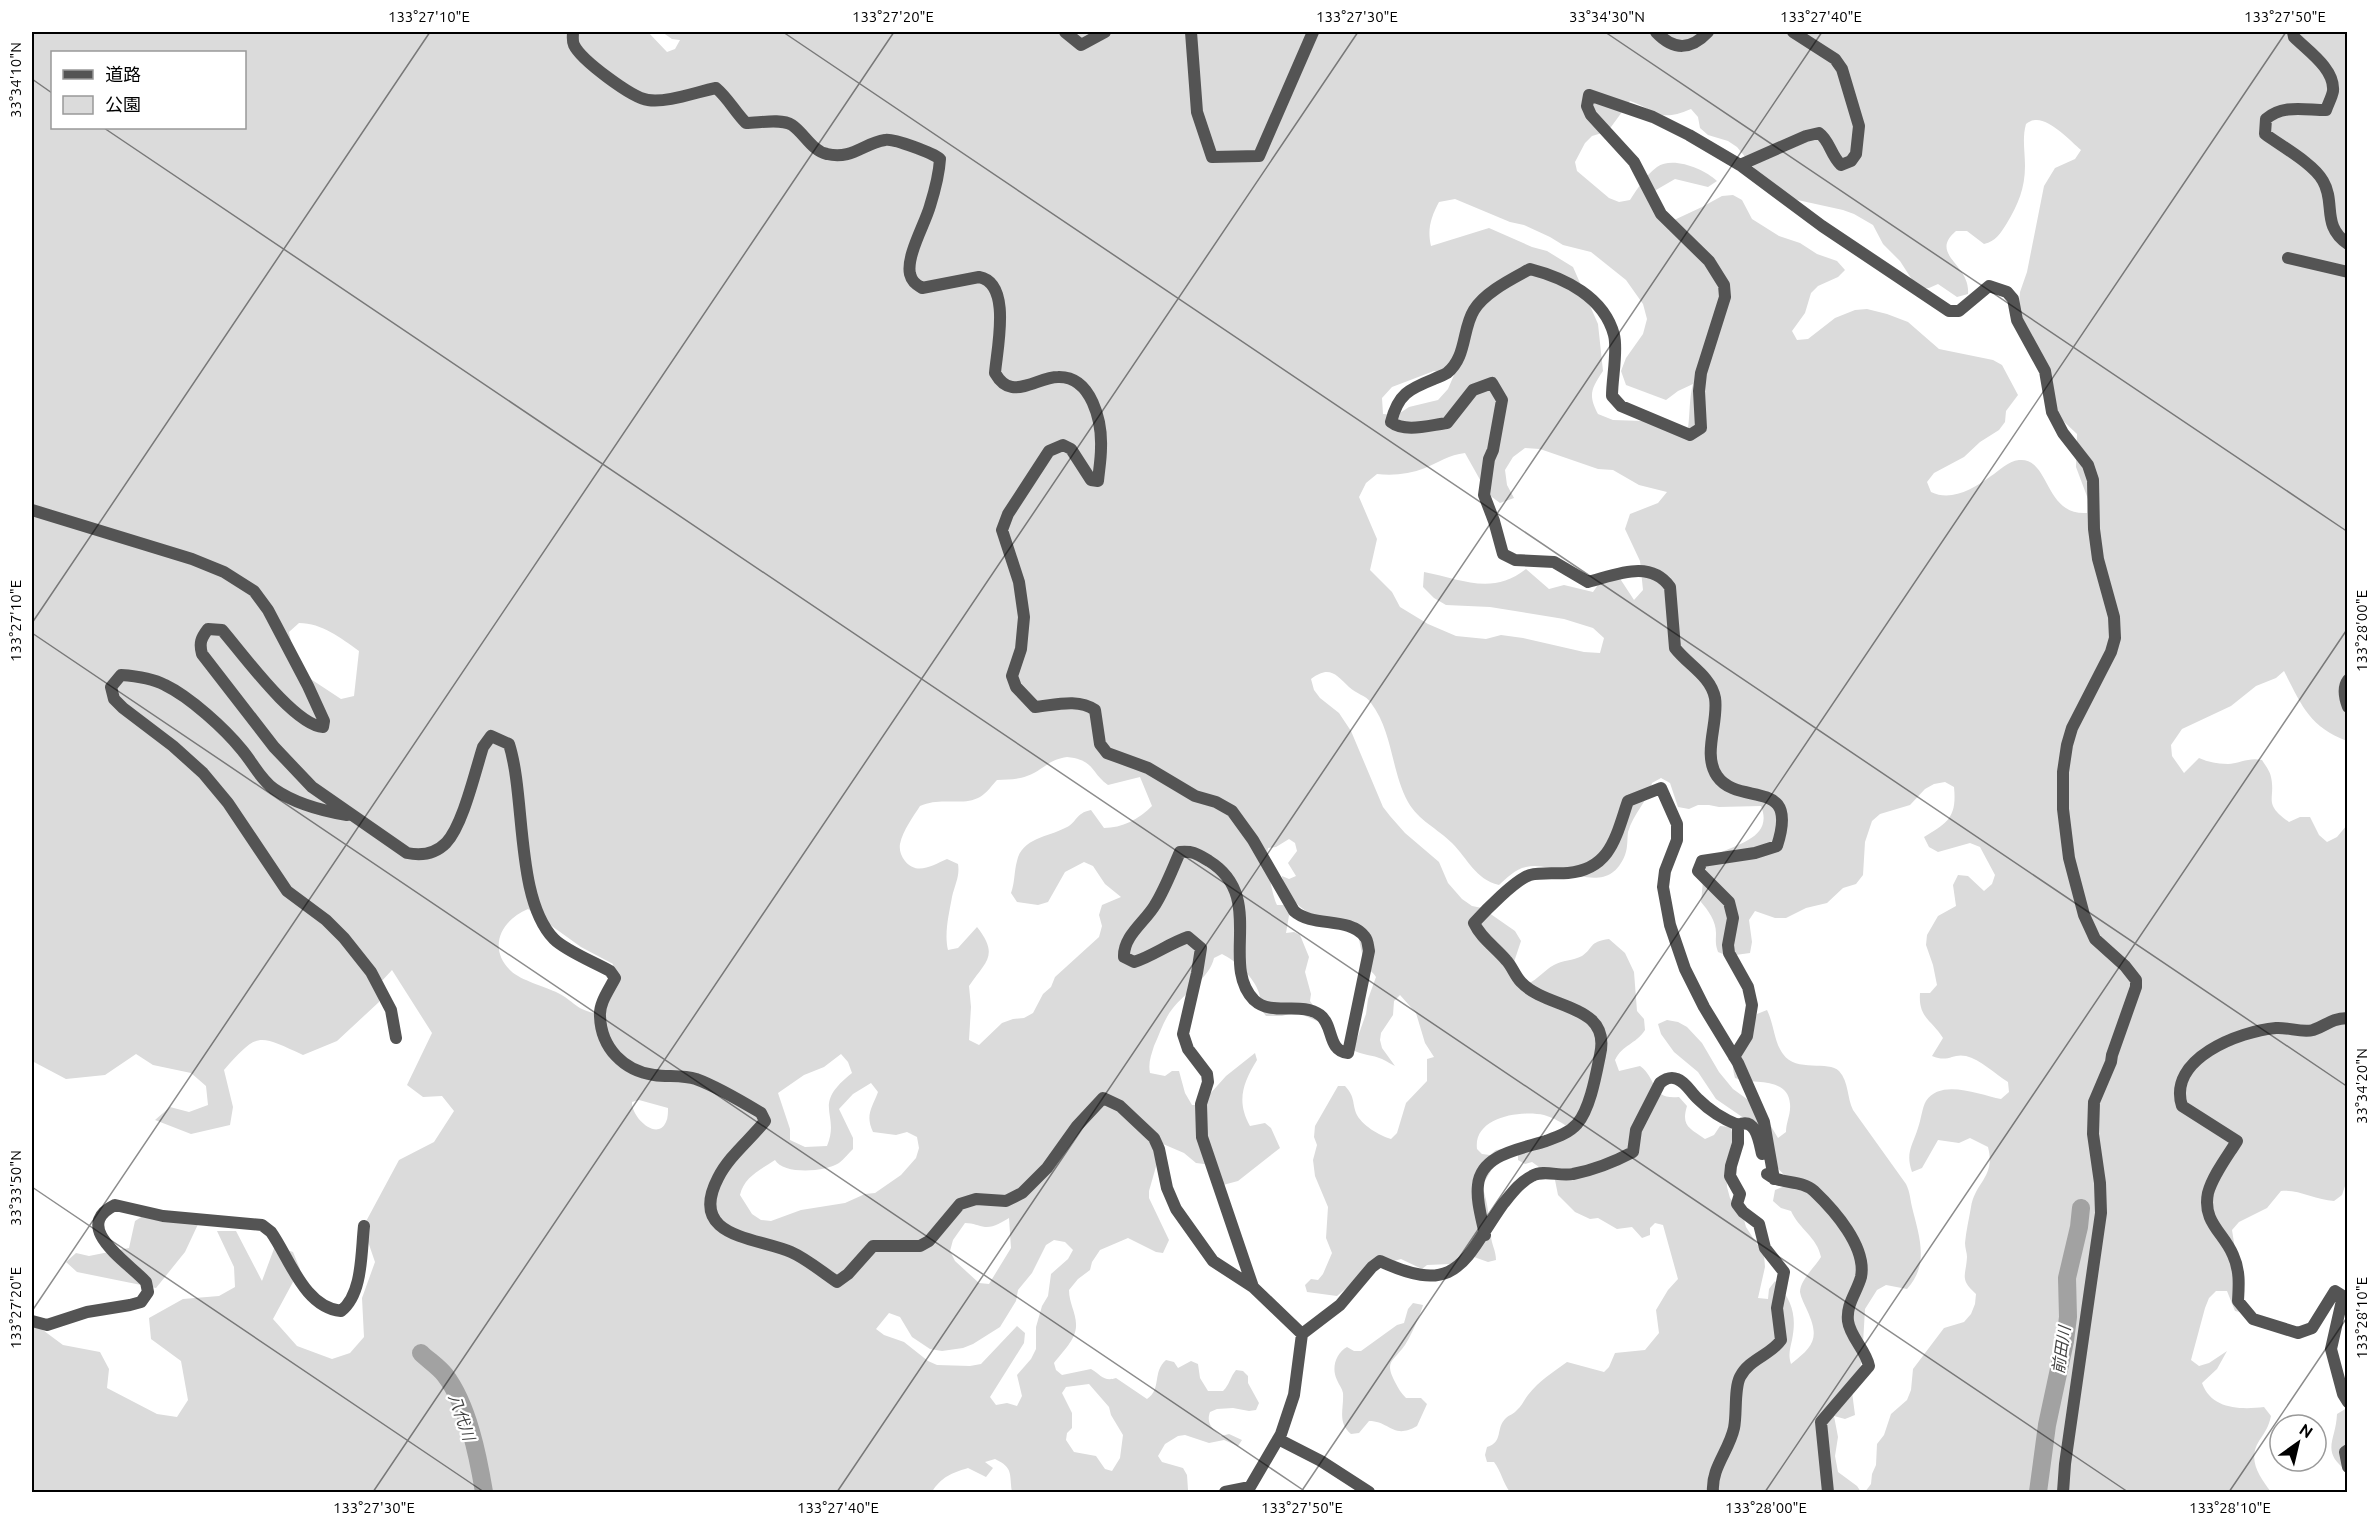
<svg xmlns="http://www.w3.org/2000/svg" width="2379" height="1524" font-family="Ubuntu,'Noto Sans JP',sans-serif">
<rect width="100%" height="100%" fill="#fff"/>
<path fill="#dbdbdb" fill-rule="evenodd" d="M32 32H648L667 52 675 49 680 40 672 39 662 32H2347V741C2309 726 2302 706 2284 671L2276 678 2256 686 2231 706 2182 729 2171 745 2172 756 2184 773 2199 758C2208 762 2218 764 2228 764 2241 763 2249 757 2262 760 2265 765 2270 771 2271 777 2276 800 2262 803 2289 822L2300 817H2310L2319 835 2327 842 2337 837 2347 825V1180L2342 1195 2334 1201C2316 1200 2298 1189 2281 1191L2267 1208 2239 1222 2232 1230 2245 1313 2235 1311 2227 1291H2216L2209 1298 2205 1308 2191 1360 2199 1366 2209 1363 2227 1351 2217 1369 2202 1383C2211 1409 2240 1410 2264 1407L2271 1416C2269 1426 2265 1432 2259 1441 2247 1460 2260 1477 2271 1492H1865L1871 1484 1872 1474 1876 1465 1877 1444 1884 1435 1891 1414 1907 1400 1911 1390 1913 1369 1944 1328 1964 1322 1971 1314 1975 1304 1976 1294C1959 1279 1966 1276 1967 1257 1967 1253 1965 1248 1965 1243 1966 1231 1969 1219 1971 1207 1975 1182 1996 1177 1988 1147L1970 1138 1959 1143 1938 1140 1922 1168 1912 1172C1905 1152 1913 1145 1918 1128 1921 1120 1922 1108 1926 1101 1941 1078 1980 1095 2001 1099L2009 1092 2008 1082C1995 1074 1980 1059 1966 1056 1952 1053 1949 1063 1932 1056L1943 1038C1932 1020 1918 1018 1920 993H1930L1937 985 1933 965 1926 945 1927 935 1938 916 1956 906 1953 885 1958 875 1968 876 1984 891 1992 884 1995 875 1980 847 1970 843 1938 852 1929 847 1924 837C1948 823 1957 817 1954 787L1945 782 1934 784 1925 789 1910 805 1880 814 1872 821 1865 842 1863 875 1856 884 1843 888 1827 903 1806 908 1786 918H1775L1755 911 1749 920 1752 942 1750 953 1728 956 1718 952C1715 944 1716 941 1716 933 1716 921 1708 910 1701 902L1703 881 1699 872C1705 866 1712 857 1720 853 1741 843 1773 836 1761 806L1719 807 1709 805H1698L1689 809 1678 807 1670 783 1661 778 1652 783C1648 801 1633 814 1628 832 1627 840 1628 847 1625 855 1606 903 1556 859 1526 867 1515 869 1507 878 1499 885 1475 879 1468 859 1452 843 1438 829 1418 820 1408 802 1391 771 1393 732 1371 703 1366 695 1356 694 1349 687 1336 674 1329 665 1311 679L1314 690 1320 698 1339 713 1351 731 1383 807 1390 816 1405 833 1439 862 1448 883 1462 899 1472 906 1482 908 1515 931 1521 941 1514 962 1527 984C1539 979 1544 970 1554 965 1562 960 1573 961 1582 956 1594 948 1588 942 1609 939L1625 953 1634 972 1637 1011 1644 1019 1645 1030C1635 1045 1623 1044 1615 1060L1619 1071 1640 1066C1658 1079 1650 1100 1679 1097L1687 1106C1681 1126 1689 1128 1705 1139L1714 1135 1720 1126 1731 1127 1733 1138 1726 1165 1727 1187 1730 1198 1743 1216 1746 1227 1764 1255 1765 1267 1758 1298 1768 1299 1769 1289 1775 1281C1792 1300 1797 1315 1792 1340 1790 1349 1788 1355 1791 1364 1814 1346 1820 1338 1807 1310 1805 1305 1801 1298 1800 1292 1800 1280 1815 1267 1821 1257 1817 1237 1799 1229 1791 1211L1781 1208 1773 1201 1775 1190 1785 1186V1176L1771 1161 1751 1123 1716 1099 1698 1072 1674 1052 1661 1034 1658 1024 1667 1020 1678 1022 1687 1027 1702 1043 1719 1072 1733 1089 1751 1102 1766 1118 1778 1138 1786 1132C1786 1122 1791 1114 1790 1104 1788 1076 1753 1085 1735 1078 1726 1049 1750 1040 1757 1014L1767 1010C1774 1024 1774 1042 1783 1054 1796 1073 1829 1060 1839 1071 1849 1082 1847 1098 1853 1110L1906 1184C1910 1192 1910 1198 1912 1207 1919 1236 1930 1264 1907 1289L1886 1285 1877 1290 1865 1309 1862 1361 1852 1392 1855 1415 1845 1419 1834 1416 1838 1437 1835 1456 1838 1472 1857 1486 1861 1492H1838L1836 1490 1833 1492H1510C1503 1483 1501 1471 1494 1462H1487L1485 1455 1487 1447C1504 1442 1495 1428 1506 1418 1509 1415 1514 1414 1517 1410 1522 1406 1524 1400 1528 1395 1539 1381 1553 1372 1567 1362L1604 1372 1609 1367 1615 1353 1645 1350 1659 1333 1656 1310 1668 1290 1678 1279 1663 1225 1655 1223 1650 1228V1235L1642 1238 1632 1227 1617 1229 1598 1218 1590 1219 1575 1212 1558 1195 1555 1180 1546 1167H1539L1532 1162 1525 1164 1518 1160V1152L1569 1128C1561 1122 1554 1118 1544 1115 1521 1110 1473 1117 1477 1149L1482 1154 1490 1155 1496 1150 1504 1149 1482 1186C1488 1202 1489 1219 1491 1235 1491 1244 1496 1250 1496 1260L1488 1262 1474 1257 1451 1264 1427 1265 1422 1269 1401 1259 1372 1267 1337 1296 1307 1292 1305 1285 1311 1279 1318 1280 1323 1274 1332 1253 1326 1238 1328 1207 1315 1176 1313 1160 1317 1145 1314 1137 1315 1126 1338 1086H1345C1355 1097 1352 1101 1356 1113 1361 1125 1380 1136 1391 1139L1397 1133 1406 1103 1427 1081V1059L1434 1057 1425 1043 1416 1013 1400 995 1394 1001 1393 1015 1381 1033 1380 1040 1382 1048 1395 1066C1390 1064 1387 1061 1382 1059 1373 1055 1362 1055 1353 1050L1366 1014 1368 999 1376 977C1373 972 1369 970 1366 966 1363 962 1357 929 1356 922 1348 920 1340 923 1332 921 1310 918 1285 900 1282 876L1289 879 1296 876 1288 863 1297 851 1295 843 1289 839 1276 847 1268 848C1265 859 1272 895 1277 905H1285L1290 910 1286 933 1294 932 1300 935 1309 957 1305 972 1311 994 1310 1001 1319 1014 1317 1021 1296 1012 1282 1016H1266C1259 1008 1262 1002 1259 993 1254 977 1236 961 1222 954L1214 958C1210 977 1185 993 1173 1008 1164 1019 1160 1033 1154 1046 1151 1056 1148 1063 1150 1073L1165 1076 1172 1071H1179L1185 1093 1192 1105H1200L1226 1076 1255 1053 1257 1060C1243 1083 1236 1101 1250 1126L1265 1123 1271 1128 1280 1148 1238 1181 1223 1185 1212 1165 1196 1163 1184 1153 1163 1144 1156 1147 1157 1163 1149 1191V1198L1169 1240 1163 1253 1156 1252 1128 1238 1100 1250 1092 1262 1090 1270 1078 1279 1069 1290C1069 1303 1076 1313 1076 1324 1077 1339 1062 1352 1054 1363L1056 1370 1062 1375 1091 1369C1101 1375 1104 1382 1116 1378L1147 1399C1162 1389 1152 1372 1166 1360L1174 1362 1178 1368 1191 1361 1198 1364 1200 1378 1208 1391H1223C1230 1384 1230 1377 1236 1370L1243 1371 1248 1376V1383L1259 1403 1256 1410 1249 1411 1233 1408 1217 1409 1210 1412C1206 1423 1212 1429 1221 1436L1229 1434 1242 1440 1238 1446 1224 1440 1209 1443 1185 1435 1178 1436 1165 1444 1158 1456 1162 1462 1183 1468 1187 1475 1188 1490 1192 1492H1012C1009 1474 1014 1468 995 1459L985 1462 993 1468 986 1477 968 1468C952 1473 941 1477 932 1492H32V1322L63 1345 100 1352 109 1369 107 1388 157 1414 177 1417 188 1400 181 1361 151 1339 149 1318 183 1299 219 1296 235 1287 234 1267 217 1231H236L262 1281 275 1246 293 1252 300 1269 273 1319 297 1346 332 1359 350 1353 364 1337 362 1298 375 1262 363 1227 399 1160 434 1142 454 1111 442 1096 423 1097 407 1085 432 1033 392 970 380 983 379 1002 337 1041 303 1055C257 1034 258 1032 224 1070L233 1107 230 1125 191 1134 155 1120 170 1107 189 1112 208 1105 206 1086 191 1073 153 1065 136 1054 105 1075 66 1079 32 1061ZM52 52H244V128H52ZM1630 101C1658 111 1658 123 1691 109L1698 117 1700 128 1708 135 1728 141 1737 147 1773 191 1793 199 1843 210 1854 214 1873 225 1883 244 1900 261 1918 289 1929 288 1938 284 1957 297 1968 294C1971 264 1928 255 1956 231H1967L1984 244C1996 241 2000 234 2007 223 2018 205 2025 188 2025 166 2025 151 2022 138 2026 124 2029 122 2032 120 2035 120 2049 118 2071 141 2081 150L2075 159 2055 168 2044 186 2027 272 2020 292 2018 317 2049 397 2060 418 2077 434 2076 467 2088 499 2087 513C2044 516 2050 457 2019 460 2008 461 1999 471 1991 476 1973 489 1951 502 1931 492L1927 482 1934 473 1964 457 1980 442 1999 430 2005 422 2006 411 2018 395 2002 365 1993 360 1939 349 1908 322 1887 314 1867 309 1855 310 1835 318 1808 339 1797 340 1792 331 1805 313 1811 293 1818 286 1838 277 1845 270 1837 261 1817 254 1800 243 1779 236 1752 219 1742 200 1733 195 1722 196 1702 207 1672 221 1650 199 1656 190 1675 179 1708 187 1717 181C1704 169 1673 156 1657 167 1645 176 1638 188 1630 200L1619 202 1609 198 1577 171 1575 162 1585 143 1592 136 1602 133 1611 127ZM1455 199 1510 222 1524 225 1550 237 1563 245 1591 252 1626 280 1643 304 1647 319 1643 334 1626 358 1621 371 1626 385 1666 400 1678 391 1693 384C1689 399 1690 413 1688 428L1643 421 1613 420 1598 414C1588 395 1591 389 1603 371L1598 324 1573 267 1547 251 1532 247 1489 228 1431 246C1427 229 1431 217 1439 202ZM1434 371 1454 375 1448 389 1438 400 1409 407 1397 415 1383 414 1382 398 1392 387ZM1525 448 1540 449 1598 469 1613 470 1639 485 1667 492 1658 503 1630 514 1625 529 1640 561 1643 590 1634 600 1617 574 1602 579 1593 592 1564 585 1549 589 1526 569C1492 596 1461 579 1424 572L1423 587 1434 598 1446 605 1490 607 1564 619 1593 628 1604 638 1600 653 1584 652 1523 638 1501 635 1486 639 1456 636 1428 624 1400 607 1392 592 1370 570 1377 539 1359 497 1366 483 1377 474C1393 476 1410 474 1425 468 1439 462 1449 455 1465 453L1488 494 1500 503 1514 498 1507 485 1505 470 1513 457ZM299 623C322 623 341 638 359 651L354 696 341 699 297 670 289 632ZM1067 757C1095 760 1090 772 1108 785L1140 777 1152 806C1139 819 1122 828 1104 828L1091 810C1075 813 1077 823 1065 828 1048 837 1022 838 1017 861 1014 872 1015 882 1011 893L1017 902 1038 905 1048 902 1065 872 1084 862 1093 866 1105 884 1121 897 1102 905 1099 915 1102 926 1099 937 1055 977 1051 987 1043 994 1033 1013 1024 1018 1013 1019 1002 1023 979 1045 969 1040 971 1007 969 986C985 962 1000 956 977 927L958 948 948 950C944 933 949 914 952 897 955 884 960 876 958 864L947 859C933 865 917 876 905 861 901 856 899 850 900 844 903 830 913 817 920 806 942 796 962 807 980 797 987 793 992 785 997 780 1007 779 1017 780 1027 776 1044 770 1047 760 1067 757ZM528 909 581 947 613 964 606 1004 594 1013C575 1009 574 1001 558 993 546 987 520 980 511 971 487 948 501 920 528 909ZM841 1054 848 1062 852 1073C810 1106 841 1113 827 1146L805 1147 790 1140V1129L778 1093 804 1075 824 1067ZM871 1083 878 1092C872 1108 865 1115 873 1132L896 1135 907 1132 917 1137 919 1148 916 1158 901 1175 875 1193 865 1194 845 1203 801 1210 771 1221 761 1220 752 1214 740 1195C744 1177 760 1170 775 1160 783 1175 826 1172 839 1163 844 1159 849 1153 853 1149V1138L839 1109 853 1094ZM639 1100 668 1108C668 1112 668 1118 666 1122 657 1142 631 1117 632 1102ZM1009 1218 1011 1248 989 1284 979 1283 955 1261 950 1251 953 1240 965 1223C974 1223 978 1226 985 1227 993 1228 1002 1222 1009 1218ZM1054 1240 1065 1242 1073 1250 1068 1259 1051 1274 1048 1296 1042 1306 1036 1327V1349L1031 1359 1017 1375 1022 1396 1017 1406 1007 1403 996 1405 990 1397 1024 1343 1025 1333 1017 1326 981 1364 970 1366 937 1365 928 1361 904 1342 884 1335 876 1329 889 1313 900 1317 912 1337 930 1349 942 1351 963 1348 973 1344 1000 1327 1016 1301 1018 1290 1032 1273 1046 1245ZM1089 1384 1109 1407 1111 1415 1123 1435 1120 1458 1112 1471 1105 1469 1096 1456 1074 1452 1066 1440 1067 1433 1072 1428V1413L1062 1393 1066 1387Z
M146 1214 200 1220 185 1252 156 1288 77 1272 66 1262 76 1253 89 1256 129 1248 135 1221Z
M1413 1303 1423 1305C1421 1313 1410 1338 1405 1345 1393 1362 1384 1361 1395 1382 1398 1388 1401 1393 1406 1398H1421L1427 1404 1417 1426C1393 1440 1390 1421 1369 1421L1359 1433 1351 1434C1337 1422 1344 1409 1343 1393 1342 1388 1339 1385 1337 1380 1331 1368 1336 1353 1347 1347L1354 1351H1361L1397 1325 1404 1323 1408 1309Z
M2347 1408V1471C2320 1451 2336 1441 2337 1414Z"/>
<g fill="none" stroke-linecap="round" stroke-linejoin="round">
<path stroke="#a2a2a2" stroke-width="18" d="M421 1353C428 1360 439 1367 445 1375 468 1405 478 1456 484 1492
M2038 1492 2047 1425 2065 1341 2068 1317 2067 1278 2079 1227 2081 1208"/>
<path stroke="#545454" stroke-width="12" d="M573 32C573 36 572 41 574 45 581 60 632 98 648 100 667 103 696 92 716 88 728 98 735 112 746 123 759 123 781 118 792 125 804 133 812 151 827 154 852 160 864 143 885 140 893 138 933 153 940 159 939 176 935 190 930 206 925 224 906 256 910 274 912 282 916 284 922 288L979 277C1012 283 997 348 995 373 999 380 1004 386 1012 387 1027 389 1043 377 1058 377 1092 376 1102 422 1101 448 1101 459 1099 470 1098 481L1091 480 1071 449 1063 445 1049 451 1008 514 1002 530 1019 582 1024 617 1021 649 1012 676 1016 687 1035 707C1055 705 1078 698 1095 710L1100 744 1107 753 1148 768 1195 796 1216 802 1232 811 1253 840 1294 911C1313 928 1349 916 1365 937 1368 940 1368 947 1369 951L1348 1053C1327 1051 1334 1025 1320 1015 1301 1001 1272 1017 1254 1000 1219 964 1267 897 1209 861 1197 854 1194 851 1180 852 1172 870 1165 889 1155 905 1145 922 1123 936 1124 957L1134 962C1153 956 1168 944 1188 937L1201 948 1197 973 1183 1034 1188 1049 1207 1074 1208 1082 1201 1104 1202 1137 1253 1287
M1065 32 1081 45 1105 32
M1191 32 1197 112 1212 157 1259 156 1313 32
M1656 32C1674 51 1691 50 1708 32
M2293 32 2294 37C2308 51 2335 69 2333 91 2332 97 2328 104 2326 110 2305 110 2283 104 2266 119L2265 134C2281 146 2314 164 2323 181 2336 203 2321 226 2348 244
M1740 165 1806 136 1819 133C1830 141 1830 154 1841 165L1851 161 1856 154 1859 126 1842 69 1835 59 1793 32
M2288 258 2348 272
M32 510 192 559 224 572 254 591 268 610 308 686 324 721 323 727C294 725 242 653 222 630L208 629C201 638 199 643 202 654L274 747 312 787 407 853C421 856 435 854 446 843 463 825 475 772 483 747L491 736 509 744C526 797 515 899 554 939 566 951 594 962 610 971L615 978C609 990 599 1003 600 1016 601 1048 624 1071 654 1075 667 1077 683 1075 696 1079 718 1087 741 1101 761 1113L765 1121C750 1140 729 1156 718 1178 687 1238 756 1237 791 1252 807 1259 822 1272 837 1282L848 1274 873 1246H920L929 1241 960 1204 976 1199 1006 1201 1022 1193 1047 1168 1077 1126 1103 1098 1120 1106 1154 1138 1159 1149 1167 1188 1176 1209 1213 1261 1253 1287 1302 1334 1294 1395 1281 1434 1250 1487 1225 1492
M2348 680C2342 688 2345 699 2348 707
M347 815C323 811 294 803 274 789 260 779 253 763 242 750 225 729 190 697 165 685 152 678 136 676 121 675L111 687 114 699 123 708 173 746 203 773 228 803 287 891 326 920 344 938 371 972 391 1010 396 1038
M2348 1018C2329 1019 2328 1025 2313 1030 2302 1033 2288 1027 2276 1028 2239 1031 2167 1059 2182 1106L2237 1141C2227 1157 2213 1175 2208 1193 2202 1222 2224 1233 2233 1255 2240 1270 2239 1285 2238 1301L2253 1319 2298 1333 2312 1328 2335 1291 2343 1296 2331 1349 2343 1394 2348 1402
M1734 1057 1747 1036 1752 1005 1748 987 1729 953 1728 945 1733 918 1729 902 1698 871 1702 861 1755 853 1777 846C1800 775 1739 808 1717 776 1702 754 1719 722 1715 698 1711 676 1688 665 1675 648L1670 587C1650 559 1616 575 1588 582L1554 562 1515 560 1503 554 1494 521 1484 495 1489 459 1493 450 1502 400 1492 383 1473 390 1447 423C1430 425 1405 433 1391 422 1398 394 1409 389 1434 379 1438 377 1444 375 1447 373 1467 357 1462 329 1474 310 1485 292 1512 279 1530 269 1565 278 1604 297 1614 335 1618 351 1612 378 1612 396L1621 406 1690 435 1701 428 1699 391 1701 373 1725 297 1724 285 1709 261 1661 214 1634 162 1591 115 1587 106 1589 95 1653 117 1689 135 1740 165 1822 226 1949 311H1959L1989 286 2007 292 2013 299 2017 320 2045 371 2052 412 2063 433 2088 465 2093 480 2094 529 2098 559 2114 617 2115 638 2111 652 2072 728 2067 745 2063 772V809L2069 858 2084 915 2095 939 2125 966 2136 980V987L2112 1055 2111 1062 2094 1102 2093 1134 2100 1183 2101 1213 2065 1464 2063 1492
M1767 1174C1780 1185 1801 1179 1814 1191 1834 1210 1867 1247 1861 1277 1857 1292 1846 1304 1848 1321 1850 1337 1866 1350 1869 1366L1821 1422 1828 1492
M1485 1235C1482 1219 1476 1201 1478 1185 1481 1154 1521 1149 1546 1141 1557 1137 1569 1133 1577 1124 1590 1109 1596 1075 1600 1055 1612 1003 1547 1010 1521 982 1515 976 1512 966 1506 960 1495 947 1481 938 1474 923 1485 911 1516 879 1530 875 1542 872 1556 874 1568 873 1611 869 1616 836 1628 801L1661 788 1677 824V840L1665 871 1663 887 1670 925 1685 969 1704 1007 1738 1063 1764 1122 1774 1179
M32 1321 47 1325 87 1312 130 1305 141 1302 148 1292 146 1282C128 1262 70 1227 115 1205L163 1216 262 1225 271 1232C290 1259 304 1307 341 1311 363 1294 361 1252 364 1226
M1302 1334 1340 1305 1372 1267 1380 1261C1459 1298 1464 1259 1503 1204 1512 1193 1520 1182 1532 1176 1544 1169 1560 1177 1573 1174 1594 1170 1614 1162 1633 1152L1636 1130 1660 1083C1665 1079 1670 1076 1677 1079 1686 1082 1691 1093 1698 1099 1709 1110 1723 1119 1738 1125 1756 1117 1759 1141 1762 1154
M1278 1439 1321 1461 1369 1492
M2348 1450 2345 1452 2348 1467
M1713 1492C1711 1468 1729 1451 1734 1428 1737 1414 1734 1389 1740 1377 1749 1359 1771 1355 1781 1340L1777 1308 1784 1272 1765 1248 1759 1224 1743 1212 1737 1204 1740 1194 1730 1176 1731 1166 1738 1143V1125"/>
</g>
<path fill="none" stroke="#000" stroke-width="1.5" stroke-opacity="0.45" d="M783 32 2348 1087M1605 32 2348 532M32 79 52 93M104 128 2128 1492M32 623 430 32M32 633 1306 1492M32 1187 484 1492M32 1311 894 32M373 1492 1358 32M837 1492 1822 32M1301 1492 2286 32M1765 1492 2348 628M2229 1492 2348 1316"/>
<g text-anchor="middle" stroke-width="4.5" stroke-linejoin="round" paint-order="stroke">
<g font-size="16" font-style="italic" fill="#434343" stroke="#fff">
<text transform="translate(2061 1350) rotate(-82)" y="6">前田川</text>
<text transform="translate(462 1417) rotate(71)" y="6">八代川</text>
</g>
</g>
<rect width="2379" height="1524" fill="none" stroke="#ffffff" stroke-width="66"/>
<rect x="51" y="51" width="195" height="78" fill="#ffffff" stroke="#999999" stroke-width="1.5"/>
<rect x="63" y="70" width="30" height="9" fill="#545454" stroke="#999999" stroke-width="1.5"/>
<text x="105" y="81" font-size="18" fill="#000000">道路</text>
<rect x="63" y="96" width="30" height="18" fill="#dbdbdb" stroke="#999999" stroke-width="1.5"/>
<text x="105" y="111" font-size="18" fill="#000000">公園</text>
<g transform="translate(2298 1443) rotate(34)"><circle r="28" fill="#ffffff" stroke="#999999" stroke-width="1.5"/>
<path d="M0-4.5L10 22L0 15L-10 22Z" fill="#000000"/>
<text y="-9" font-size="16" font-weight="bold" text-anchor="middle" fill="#000000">N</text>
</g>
<rect x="33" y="33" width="2313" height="1458" fill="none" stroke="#000" stroke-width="2"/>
<g font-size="15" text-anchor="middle" fill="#000">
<text x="429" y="22">133°27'10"E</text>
<text x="893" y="22">133°27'20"E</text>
<text x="1357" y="22">133°27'30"E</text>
<text x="1607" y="22">33°34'30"N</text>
<text x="1821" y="22">133°27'40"E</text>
<text x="2285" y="22">133°27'50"E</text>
<text transform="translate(16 80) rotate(-90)" y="5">33°34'10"N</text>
<text transform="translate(16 621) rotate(-90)" y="5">133°27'10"E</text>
<text transform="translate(2362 631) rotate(-90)" y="5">133°28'00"E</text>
<text transform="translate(2362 1086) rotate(-90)" y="5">33°34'20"N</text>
<text transform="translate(16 1188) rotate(-90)" y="5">33°33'50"N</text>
<text transform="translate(16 1308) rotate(-90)" y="5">133°27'20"E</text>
<text transform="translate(2362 1318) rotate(-90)" y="5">133°28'10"E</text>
<text x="374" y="1513">133°27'30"E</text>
<text x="838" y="1513">133°27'40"E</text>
<text x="1302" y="1513">133°27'50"E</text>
<text x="1766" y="1513">133°28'00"E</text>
<text x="2230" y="1513">133°28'10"E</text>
</g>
</svg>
